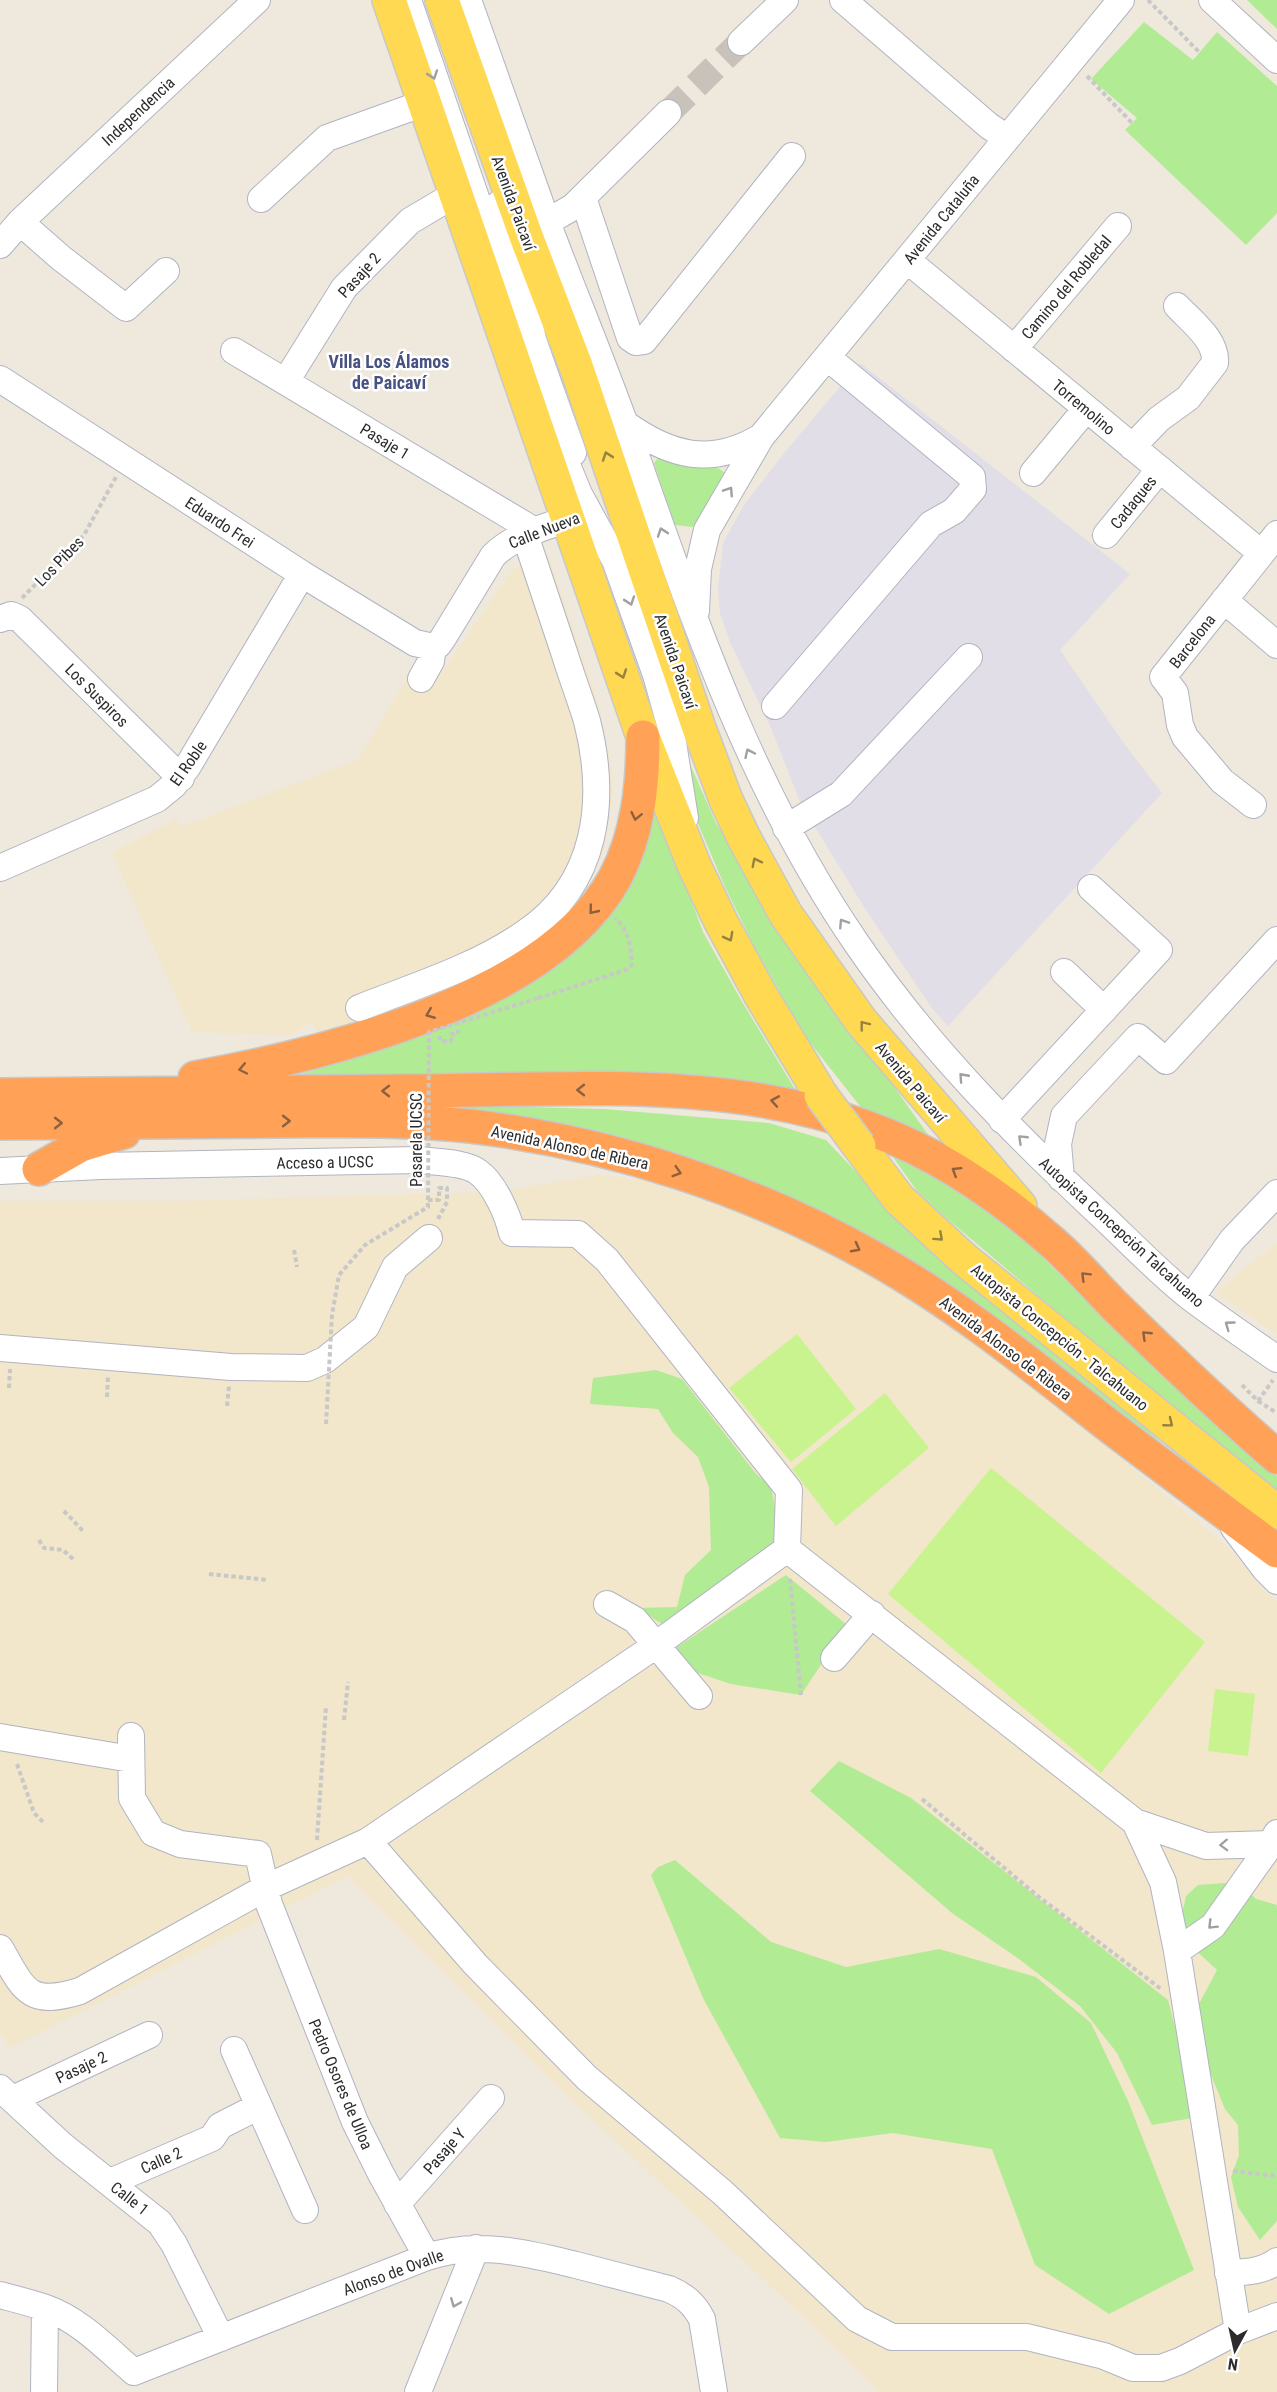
<svg xmlns="http://www.w3.org/2000/svg" width="1277" height="2392" font-family="'Roboto Condensed',sans-serif">
<rect width="100%" height="100%" fill="#efe8dd"/>
<path fill="#e1dee7" d="M860 363 1130 574 1060 650 1123 742 1162 793 948 1026 931 1007 864 907 801 804 771 728 730 642 720 613 718 588 723 543 744 505 785 452Z"/>
<path fill="#f2e6cb" d="M549 556 598 702 612 769 613 795 603 851 588 882 567 912 520 954 461 984 380 1012 374 1025 321 1042 312 1022 292 1035 192 1032 112 853 177 819 181 827 358 760 408 677 430 690 513 569Z
M598 1175 642 1180 770 1223 879 1278 1031 1383 1231 1550 1263 1590 1277 1601V2392H879L792 2306 567 2096 347 1876 10 2048 0 2032V1201H176L496 1192Z
M1277 1243V1335L1216 1292Z"/>
<path fill="#b1eb94" d="M1247 0H1277V29Z
M1144 22 1193 60 1217 32 1277 86V213L1246 245 1125 130 1137 118 1091 79Z
M658 458C679 463 709 458 725 473L693 527 675 525 654 463Z
M685 753 716 823 768 909 934 1143 867 1115 804 1035 754 946 725 887 699 826 688 782Z
M653 797 703 932 741 1000 796 1091 750 1083 285 1079 355 1057 567 947Z
M420 1104 604 1109 769 1123 826 1140 928 1248 1055 1348 1189 1467 911 1264Z
M893 1157C937 1170 976 1201 1012 1229L1236 1441 1277 1476V1498L944 1216 917 1191Z
M656 1370 682 1379 757 1475 771 1486 782 1547 670 1629 637 1608 677 1607 685 1575 711 1550 709 1487 698 1457 673 1433 658 1409 590 1404 593 1378Z
M786 1575 847 1625 801 1695 731 1684 698 1673 671 1651Z
M839 1761 911 1798 1168 2000 1198 2117 1152 2125 1117 2053 1080 2006 1019 1959 952 1913 810 1791Z
M675 1860 771 1942 846 1967 939 1949 1036 1977 1091 2023 1128 2101 1194 2270 1109 2314 1035 2265 992 2149 893 2133 826 2142 780 2138 704 2000 651 1875 658 1867Z
M1239 1882 1256 1899 1277 1905V2221L1260 2240 1238 2207 1231 2177 1239 2155 1238 2125 1225 2109 1205 2060 1196 2019 1199 2004 1217 1970 1189 1944 1181 1919 1186 1896 1198 1885Z"/>
<path fill="#c8f38f" d="M797 1334 856 1409 791 1462 729 1388Z
M885 1393 929 1448 836 1526 792 1469Z
M991 1468 1205 1642 1101 1773 888 1594Z
M1215 1689 1255 1694 1248 1756 1208 1751Z"/>
<g fill="none" stroke-linecap="round" stroke-linejoin="round">
<path stroke="#c8c2ba" stroke-width="26" stroke-dasharray="26 13" stroke-linecap="butt" d="M668 113 741 42"/>
<g stroke="#b1b4c1" stroke-width="28">
<path id="minor" d="M408 0 496 256 517 324
M468 0C494 74 520 148 547 222 573 291 601 358 626 427 690 608 747 784 857 944 926 1045 1012 1132 1101 1215 1131 1243 1159 1273 1191 1298 1219 1319 1248 1339 1277 1359
M843 0 989 126 1007 138
M1212 0 1277 60
M741 42 785 0
M583 198 630 338 636 342 644 341 792 156
M261 199 327 138 424 103
M499 204 516 263 533 340 573 453
M20 222 61 258 126 308 166 271
M547 222 573 207 668 113
M0 245 20 222 257 0
M907 260 1261 553
M1014 349 1118 226
M234 351 535 531
M0 379 302 574 415 643 433 647 438 645 443 638 493 556C514 534 556 523 585 514
M286 381 344 288 410 221 442 202 458 197
M624 423C670 456 711 467 761 437
M556 438 579 494 615 560 656 675 670 724 685 818
M1132 447 1159 419 1188 398 1215 363C1217 340 1191 321 1177 306
M1033 473 1086 409
M1106 535 1160 469
M1224 600 1277 645
M696 611 698 569 707 530 761 437 1121 0
M0 619 11 615 20 619 181 778
M421 679 431 661 433 647
M775 706 931 524 954 511 973 489 972 477 827 357
M1253 805 1222 781 1185 737 1180 725 1175 693 1163 677 1277 534
M786 828 841 794 969 657
M0 868 157 799 174 785 188 766 302 574
M1064 972 1104 1010
M359 1008C415 986 476 967 525 933 598 884 607 800 587 721 580 698 571 675 564 652 551 613 538 574 525 535
M1002 1120 1159 950 1091 888
M0 1171 100 1166 419 1160C434 1162 466 1162 478 1172 494 1183 508 1215 512 1233L578 1234 607 1260 789 1490 787 1549 649 1650 368 1841 265 1888 80 1991C28 2007 24 1990 0 1948
M1061 1178 1058 1144 1064 1116 1138 1037 1166 1061 1277 940
M1191 1298 1232 1240 1277 1193
M0 1348 231 1367 307 1368 325 1360 366 1327 395 1267 429 1238
M1234 1528 1265 1569 1277 1581
M607 1604 635 1620 699 1696
M834 1658 872 1614
M131 1736 132 1798 153 1833 180 1844 258 1854 269 1904 355 2122 381 2174 427 2257
M0 1737 131 1759
M1135 1822 1206 1846 1271 1844 1277 1833
M368 1841 475 1964 587 2078 722 2192 857 2319 892 2337H1027L1104 2356 1133 2368H1161L1180 2361 1238 2331 1177 1951 1163 1882 1135 1822 787 1549
M1177 1951 1213 1926 1271 1844
M234 2050 305 2210
M0 2088 63 2146 160 2223 174 2244 221 2338
M13 2099 149 2035
M110 2182 212 2138 220 2126 259 2106
M397 2204 491 2098
M1228 2273C1246 2272 1262 2272 1277 2261
M0 2295C15 2299 31 2303 46 2308 80 2320 107 2349 134 2372
M1238 2331 1277 2316
M134 2372 427 2257C477 2240 526 2253 576 2265 607 2273 638 2281 669 2289 685 2296 694 2304 702 2319L714 2392
M44 2392 45 2308
M418 2392 476 2248"/>
</g>
<g stroke="#c8c8c8" stroke-width="36">
<path id="major" d="M389 0 643 737 694 865 721 922 760 994 821 1095
M442 0 526 236 576 366 699 728 726 800 744 838 785 913 861 1021 1020 1206
M859 1146 899 1199 964 1259 1277 1512"/>
</g>
<g stroke="#c8c8c8" stroke-width="36">
<path id="highway" d="M195 1078C325 1054 547 1001 615 878 638 835 643 785 643 737
M0 1095C136 1093 272 1092 408 1091 595 1090 792 1068 957 1171 991 1192 1024 1217 1053 1243 1076 1263 1096 1287 1117 1308 1169 1359 1222 1409 1277 1457
M0 1123C91 1123 182 1122 274 1121 339 1121 405 1119 470 1126 611 1143 750 1188 874 1258 956 1304 1029 1363 1103 1421 1160 1465 1219 1508 1277 1551
M39 1169 81 1145 124 1132"/>
</g>
<path stroke="#c8c8c8" stroke-width="4" stroke-dasharray="4.5 3" stroke-linecap="butt" d="M1148 0 1200 53
M1087 76 1132 123
M22 598 84 535 116 477
M538 998 626 970 632 965C631 947 629 930 615 918
M440 1036V1041H451V1034H458V1030
M428 1200H439V1188H447V1202L438 1219
M294 1250 297 1267
M1242 1385 1258 1401 1277 1413
M9 1388 10 1369
M107 1397 108 1377
M1258 1401 1273 1380
M227 1406 229 1386
M64 1511 84 1532
M39 1540 44 1548 63 1550 73 1559
M209 1574 268 1580
M790 1579 801 1695
M344 1720 348 1682
M17 1764 34 1813 45 1824
M922 1799 1039 1897 1161 1989
M317 1840 326 1706
M1233 2171 1277 2176"/>
<use href="#minor" stroke="#fff" stroke-width="26"/>
<use href="#major" stroke="#ffd952" stroke-width="33"/>
<use href="#highway" stroke="#ffa258" stroke-width="33"/>
<g stroke="#c8c8c8" stroke-width="36" stroke-linecap="butt">
<path id="major-bridge" d="M821 1095 859 1146"/>
</g>
<path stroke="#c8c8c8" stroke-width="4" stroke-dasharray="4.5 3" stroke-linecap="butt" d="M326 1424 332 1315 339 1275 365 1245 428 1207 429 1032 538 998"/>
<use href="#major-bridge" stroke="#ffd952" stroke-width="33"/>
</g>
<defs><path id="oneway-chevron" d="M-2-3.5L2.5 0L-2 3.5" fill="none" stroke-width="1.6" stroke-linecap="round" stroke-linejoin="round" transform="scale(1.5)"/></defs>
<g stroke="#a0a0a0">
<use href="#oneway-chevron" transform="translate(433 75) rotate(71)"/>
<use href="#oneway-chevron" transform="translate(729 491) rotate(-57)"/>
<use href="#oneway-chevron" transform="translate(662 532) rotate(-109)"/>
<use href="#oneway-chevron" transform="translate(630 601) rotate(71)"/>
<use href="#oneway-chevron" transform="translate(749 753) rotate(-115)"/>
<use href="#oneway-chevron" transform="translate(843 923) rotate(-123)"/>
<use href="#oneway-chevron" transform="translate(963 1077) rotate(-132)"/>
<use href="#oneway-chevron" transform="translate(1022 1139) rotate(-136)"/>
<use href="#oneway-chevron" transform="translate(1229 1325) rotate(-144)"/>
<use href="#oneway-chevron" transform="translate(1224 1845) rotate(178)"/>
<use href="#oneway-chevron" transform="translate(1212 1925) rotate(135)"/>
<use href="#oneway-chevron" transform="translate(455 2303) rotate(112)"/>
</g>
<g stroke="#96823f">
<use href="#oneway-chevron" transform="translate(607 456) rotate(-109)"/>
<use href="#oneway-chevron" transform="translate(622 674) rotate(71)"/>
<use href="#oneway-chevron" transform="translate(756 862) rotate(-117)"/>
<use href="#oneway-chevron" transform="translate(729 937) rotate(62)"/>
<use href="#oneway-chevron" transform="translate(864 1025) rotate(-128)"/>
<use href="#oneway-chevron" transform="translate(939 1237) rotate(42)"/>
<use href="#oneway-chevron" transform="translate(1169 1423) rotate(39)"/>
</g>
<g stroke="#8b6140">
<use href="#oneway-chevron" transform="translate(636 816) rotate(102)"/>
<use href="#oneway-chevron" transform="translate(593 910) rotate(129)"/>
<use href="#oneway-chevron" transform="translate(430 1014) rotate(158)"/>
<use href="#oneway-chevron" transform="translate(243 1069) rotate(168)"/>
<use href="#oneway-chevron" transform="translate(581 1090) rotate(180)"/>
<use href="#oneway-chevron" transform="translate(386 1091) rotate(180)"/>
<use href="#oneway-chevron" transform="translate(775 1101) rotate(-170)"/>
<use href="#oneway-chevron" transform="translate(286 1121)"/>
<use href="#oneway-chevron" transform="translate(58 1123)"/>
<use href="#oneway-chevron" transform="translate(956 1171) rotate(-148)"/>
<use href="#oneway-chevron" transform="translate(677 1172) rotate(17)"/>
<use href="#oneway-chevron" transform="translate(856 1248) rotate(28)"/>
<use href="#oneway-chevron" transform="translate(1085 1276) rotate(-135)"/>
<use href="#oneway-chevron" transform="translate(1146 1335) rotate(-136)"/>
</g>
<g text-anchor="middle" stroke-width="5" stroke-linejoin="round" paint-order="stroke">
<g font-size="16" fill="#2c2c2c" stroke="#fff">
<text transform="translate(138 111) rotate(-43)" y="6">Independencia</text>
<text transform="translate(514 203) rotate(70)" y="6">Avenida Paicaví</text>
<text transform="translate(941 219) rotate(-51)" y="6">Avenida Cataluña</text>
<text transform="translate(359 275) rotate(-48)" y="6">Pasaje 2</text>
<text transform="translate(1066 287) rotate(-50)" y="6">Camino del Robledal</text>
<text transform="translate(1084 407) rotate(40)" y="6">Torremolino</text>
<text transform="translate(385 441) rotate(31)" y="6">Pasaje 1</text>
<text transform="translate(1133 502) rotate(-51)" y="6">Cadaques</text>
<text transform="translate(220 522) rotate(33)" y="6">Eduardo Frei</text>
<text transform="translate(544 530) rotate(-21)" y="6">Calle Nueva</text>
<text transform="translate(59 561) rotate(-46)" y="6">Los Pibes</text>
<text transform="translate(1192 641) rotate(-52)" y="6">Barcelona</text>
<text transform="translate(676 661) rotate(71)" y="6">Avenida Paicaví</text>
<text transform="translate(97 695) rotate(45)" y="6">Los Suspiros</text>
<text transform="translate(188 763) rotate(-55)" y="6">El Roble</text>
<text transform="translate(911 1082) rotate(50)" y="6">Avenida Paicaví</text>
<text transform="translate(416 1140) rotate(-90)" y="6">Pasarela UCSC</text>
<text transform="translate(570 1147) rotate(12)" y="6">Avenida Alonso de Ribera</text>
<text transform="translate(325 1162) rotate(-1)" y="6">Acceso a UCSC</text>
<text transform="translate(1122 1232) rotate(42)" y="6">Autopista Concepción Talcahuano</text>
<text transform="translate(1060 1337) rotate(39)" y="6">Autopista Concepción - Talcahuano</text>
<text transform="translate(1006 1348) rotate(37)" y="6">Avenida Alonso de Ribera</text>
<text transform="translate(81 2067) rotate(-25)" y="6">Pasaje 2</text>
<text transform="translate(341 2084) rotate(67)" y="6">Pedro Osores de Ulloa</text>
<text transform="translate(444 2151) rotate(-49)" y="6">Pasaje Y</text>
<text transform="translate(161 2160) rotate(-24)" y="6">Calle 2</text>
<text transform="translate(130 2198) rotate(38)" y="6">Calle 1</text>
<text transform="translate(393 2272) rotate(-20)" y="6">Alonso de Ovalle</text>
</g>
<g font-size="18" font-weight="bold" fill="#475182" stroke="#fff">
<text x="389" y="368">Villa Los Álamos<tspan x="389" dy="21">de Paicaví</tspan></text>
</g>
</g>
<g transform="translate(1235 2350) rotate(188)" stroke="#ffffff" stroke-width="4.5" paint-order="stroke">
<path d="M0-4.5L10 22L0 15L-10 22Z" fill="#2c2c2c"/>
<text y="-9" font-size="16" font-weight="bold" text-anchor="middle" fill="#2c2c2c">N</text>
</g>
</svg>
